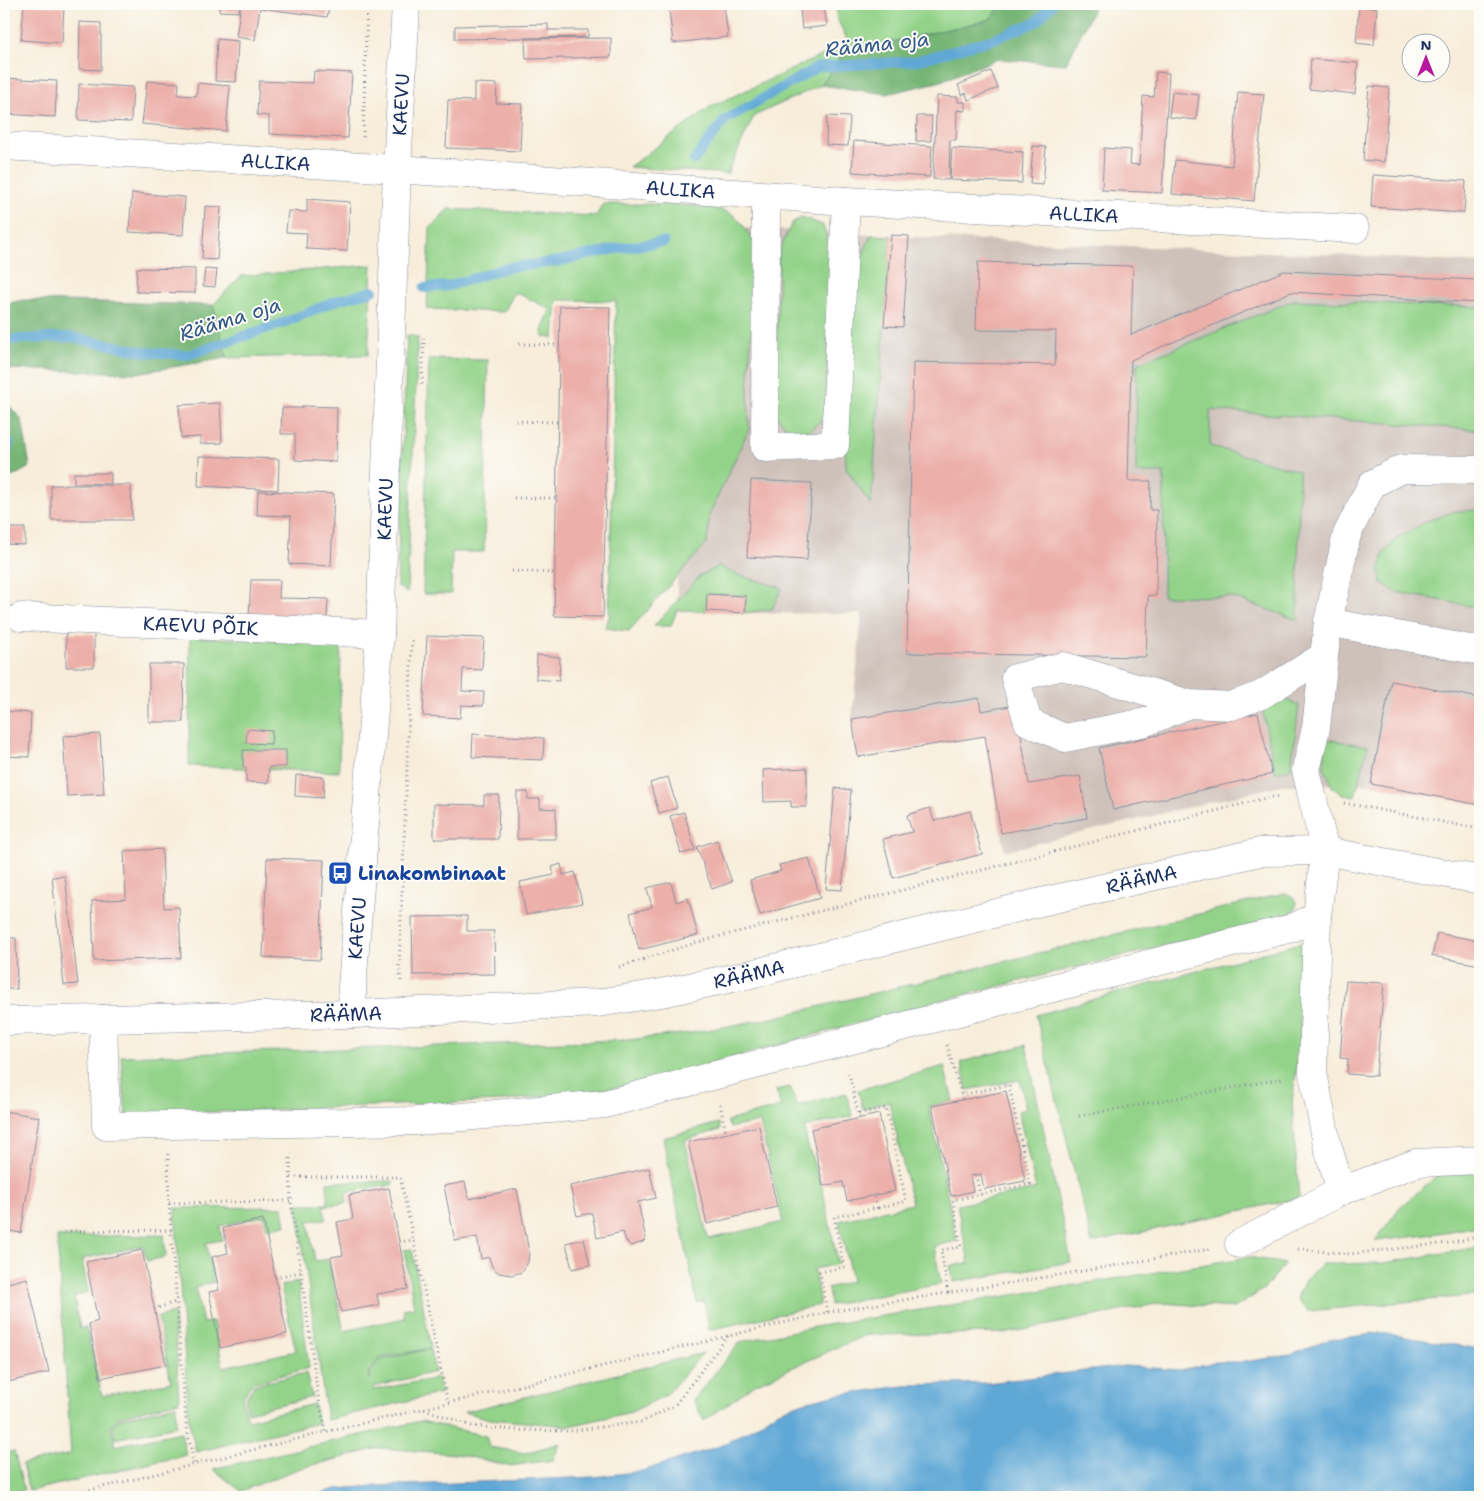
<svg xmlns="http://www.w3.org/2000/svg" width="1484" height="1501" font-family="'Shantell Sans',sans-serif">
<rect width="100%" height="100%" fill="#fdfcf7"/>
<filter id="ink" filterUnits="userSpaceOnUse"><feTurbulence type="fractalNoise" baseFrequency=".02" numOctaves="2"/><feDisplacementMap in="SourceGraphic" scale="10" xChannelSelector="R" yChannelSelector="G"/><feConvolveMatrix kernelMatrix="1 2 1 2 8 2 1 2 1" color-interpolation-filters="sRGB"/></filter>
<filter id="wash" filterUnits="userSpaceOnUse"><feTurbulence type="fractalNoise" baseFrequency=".0096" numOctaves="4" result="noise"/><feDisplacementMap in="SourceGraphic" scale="20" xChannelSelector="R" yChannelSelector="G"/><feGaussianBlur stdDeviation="1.12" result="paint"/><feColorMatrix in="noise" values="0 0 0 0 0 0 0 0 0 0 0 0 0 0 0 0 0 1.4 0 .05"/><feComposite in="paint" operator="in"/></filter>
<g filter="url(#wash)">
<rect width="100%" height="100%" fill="#f7edda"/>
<path fill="#cec1ba" d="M696 225 891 236 1361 256 1480 263V805L1371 784 1282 785 1005 851 985 736 858 757 852 719 862 614 745 613 676 610Z"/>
<path fill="#93d389" stroke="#578174" d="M838 4H1003L989 20 843 53 821 85 754 116 727 174 629 167 710 107 849 43 836 17Z
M603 204C630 205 714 201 733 215 744 223 749 235 756 246L748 392 749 429 710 513 707 543 629 631 605 628 609 618 616 301 557 300 554 338 543 337 542 331 550 309 515 292 504 312 427 309 430 228 448 209 596 216Z
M802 217 823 225 831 255 825 417 809 431 786 428 775 413 779 251 792 223Z
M871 235 891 236 871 505 846 468 844 419 858 266Z
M372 265 368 355 227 358 213 305 241 276Z
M1294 300 1480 307V430L1210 410V446L1299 471 1298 620 1231 597 1163 596 1164 473H1136L1137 364Z
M407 335 418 337 407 593 397 586Z
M429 359 488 360 484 552H452L451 594H423Z
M1480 510V608L1396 592 1382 583 1379 572 1384 553 1398 537 1429 520 1457 511Z
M719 566 738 575 782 588 772 609 745 613 746 596 708 594 706 611 677 610 671 626H654L701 575Z
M190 637 341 644 339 772 189 766Z
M1288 700 1299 705 1291 769 1275 772 1262 707Z
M1326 739 1368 746 1355 796 1342 794 1333 788 1324 767Z
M1285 893 1294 897 1297 902 1295 910 1287 916 938 1001 629 1086 504 1101 126 1115 121 1056 627 1040 690 1033 772 1018Z
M1304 942 1299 1051 1292 1102 1299 1198 1092 1243 1036 1015Z
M1026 1045 1071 1262 953 1282 950 1266 969 1263 957 1205 1036 1189 1018 1111 1026 1109 1020 1080 967 1090 961 1062Z
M944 1066 953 1101 929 1106 957 1241 934 1246 941 1284 830 1305 828 1288 852 1281 839 1221 912 1204 889 1101 863 1109 858 1090Z
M790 1087 797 1106 846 1093 853 1116 804 1128 808 1146 823 1191 838 1264 814 1269 820 1305 709 1330 704 1301 697 1303 663 1138 719 1123 720 1130 685 1140 708 1239 783 1222 760 1122 730 1128 727 1121 781 1107 776 1090Z
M1480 1171V1226L1427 1235 1375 1241 1400 1207 1438 1175Z
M393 1181V1185L346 1192 347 1203 324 1206 326 1219 308 1221 315 1261 328 1259 344 1331 405 1318 403 1309 414 1307 404 1250 412 1249 431 1348 380 1358 368 1373 370 1379V1373L380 1360 430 1349 435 1372 373 1387 374 1390 438 1378 441 1393 327 1420 297 1204H328L327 1182Z
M283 1207 286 1225 267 1229 264 1216 220 1226 222 1240 206 1243 214 1282 195 1287 203 1323 213 1321 223 1367 296 1351 281 1286 298 1282 309 1368 252 1383 242 1399 248 1420 314 1404 318 1423 196 1452 189 1422 175 1208Z
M164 1235 166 1257 147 1261 143 1246 82 1259 88 1292 74 1297 80 1329 86 1327 102 1396 171 1382 158 1317 174 1313 179 1401 119 1417 111 1426 115 1446 181 1432 186 1455 29 1491 22 1464 71 1454 57 1237Z
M1480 1247V1295L1308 1311 1297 1298 1305 1280 1321 1264 1384 1263Z
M1250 1257 1285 1264 1264 1289 1235 1308 1161 1303 1008 1333 866 1335 755 1384 704 1421 693 1400 740 1342 820 1326Z
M703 1353 666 1395 631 1412 569 1426 490 1419 464 1412Z
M306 1373 312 1397 248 1412 245 1400 254 1385Z
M176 1405V1426L115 1439 113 1425 119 1419Z
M421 1421 486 1436 489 1447 525 1453 560 1443 553 1460 509 1466 457 1454 379 1448 298 1469 241 1491 213 1469Z
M14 1451 24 1490 4 1495V1454Z"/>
<path fill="#76b575" stroke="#48726a" d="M1003 4H1096L1066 64 998 59 938 82 887 94 821 85 843 53 989 20Z
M24 300 213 305 227 358 137 373 4 369V304Z
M4 400 22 420 30 467 4 481Z"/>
<path fill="#5ea7d5" stroke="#3c6b9a" d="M1381 1333 1480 1349V1497H308L336 1489 375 1486 431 1484 594 1477 642 1471 720 1446 746 1432 776 1412 804 1402 834 1395 912 1385 987 1383 1125 1366 1180 1370 1215 1362H1243L1291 1355 1328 1340Z"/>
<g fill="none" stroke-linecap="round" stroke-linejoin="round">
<path stroke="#5ea7d5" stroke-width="10" d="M694 160 725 120 818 67 916 61 994 39 1036 22 1053 4
M424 288 449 286 505 268 554 262 620 248 664 242
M4 340 71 337 145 352 188 355 283 323 338 300 373 291
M4 436 9 442 6 454 4 455"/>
</g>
<g id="blocks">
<path fill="#ecafa9" d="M24 4 64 7 62 43 21 40Z
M220 4H239V12L219 11Z
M241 4H330L327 17 260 8 255 40 236 37Z
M724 4 728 37 673 43 669 10Z
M824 7 827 26 802 29 800 9Z
M1359 7 1377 8 1374 45 1356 43Z
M80 22 101 23V70L79 69Z
M548 24V30H588V37L455 39V26Z
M611 38V57L526 59 525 39Z
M217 39 238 41 236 82 215 81Z
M1311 59 1358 63 1355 94 1309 89Z
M314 71 352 73 348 138 269 134V116L257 115 259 81 313 83Z
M991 71 998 88 968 100 966 93 962 95 958 85Z
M1156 72 1169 73 1162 193 1102 190 1104 148 1131 150 1130 164 1139 165 1143 96 1154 97Z
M4 78 57 81 55 117 4 114Z
M147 81 179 83 178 95 196 96 198 83 230 86 226 131 142 124Z
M474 83 497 84 496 103 522 104 520 151 446 148 448 100 474 101Z
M79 84 133 87 131 122 78 120Z
M1369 86 1389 88 1384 162 1363 160Z
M1172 92 1199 95 1196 120 1169 117Z
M1238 92 1264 94 1254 201 1172 194 1175 160 1232 166Z
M937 96 958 97V102H965V111L957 110 956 140H950L949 180 933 179Z
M827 116 850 117 848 146 826 145Z
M917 116H932L931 141H916Z
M854 141 932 146 930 177 852 172Z
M1033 146 1046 147 1043 185 1030 184Z
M952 148 1023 152 1022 183 950 180Z
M1373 175 1466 181 1464 213 1371 207Z
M132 193 185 197 183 235 129 232Z
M307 199 350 202 347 251 306 249 307 233 286 232 288 211 307 212Z
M205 206 221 207 217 260 202 259Z
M891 235 909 236 903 327 884 326Z
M978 262 1133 266 1131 335 1284 271 1480 280V303L1291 292 1131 360 1128 481H1151L1150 510H1157L1156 596 1148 595 1146 657 907 653 913 362 1055 365 1056 331 976 330Z
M137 268 195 269V293L136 292Z
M205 269 217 270 215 287 203 286Z
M560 306 610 307 603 617 554 616Z
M220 403 222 443 200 444V437L181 438 179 405Z
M302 406 337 407 336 462 295 460V434H281L282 408H302Z
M199 456 279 459 278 490 198 486Z
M74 473H111V484L74 483Z
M751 480 812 483 807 560 747 557Z
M51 485H131L132 520H51Z
M258 491 334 494 331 566 289 564 291 516 257 515Z
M4 528H25V545L4 544Z
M251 580H280L279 598 328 599 327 618 249 616Z
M707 594 746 596 745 613 706 611Z
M4 600 9 601 6 661 4 660Z
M66 633 94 634V667H66Z
M427 636 484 638 482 670 463 669 462 691 484 692 483 706 461 705 460 718 423 716Z
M537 655 560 657 559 681 536 679Z
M149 664H184L183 722H149Z
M1391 681 1480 698V805L1371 784Z
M979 698 981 711 1016 705 1029 784 1080 776 1087 818 1001 833 985 736 858 757 852 719Z
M4 711 31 713 29 757 4 756Z
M1258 713 1272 774 1113 810 1099 748Z
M247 729 272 731 271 744 246 743Z
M100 734 104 794 67 796 63 736Z
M473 734 544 738 543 760 472 757Z
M243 750H286V767H269L268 783 246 782V767H243Z
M807 768V807H791V801L764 802 763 770Z
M296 775 324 777 323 798 295 796Z
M668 777 677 808 659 813 650 783Z
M835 788 851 790 842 890 826 889Z
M517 792H528V799H540V808L556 809V839H517Z
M484 795H499L498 839H434V804L484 805Z
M930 808 934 821 970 811 982 854 893 878 883 839 912 832 907 815Z
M684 812 695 850 681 854 670 816Z
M717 840 732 882 712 889 697 847Z
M162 849 164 908 179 907 181 958 94 961 92 901 126 899 124 851Z
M267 858 324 860 320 960 263 957Z
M809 858 820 898 760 915 750 880 781 871 779 865Z
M561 864 563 875 575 872 582 903 526 915 520 882 554 875 552 867Z
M65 876 78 984 64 985 52 877Z
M671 882 676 902 688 898 698 935 639 950 630 913 652 907 647 888Z
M467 916V931H494L495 974 413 975 412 917Z
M1437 933 1480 941V965L1432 956Z
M4 938H16L17 989H4Z
M1346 981 1384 983 1376 1076 1347 1074 1348 1059 1340 1058Z
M1006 1091 1025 1181 984 1189 981 1174 970 1176 973 1191 951 1196 932 1106Z
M4 1111 39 1117 21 1233 4 1230Z
M879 1114 895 1191 847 1201 843 1182 823 1186 811 1129Z
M759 1126 777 1207 707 1224 688 1142Z
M649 1168 656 1198 638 1202 646 1239 643 1242 631 1246 626 1241 623 1232 597 1238 592 1213 577 1216 570 1186Z
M465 1182 469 1199 517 1189 529 1252 528 1262 522 1272 511 1275 499 1273 492 1267 489 1257 481 1259 477 1237 455 1241 444 1186Z
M389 1188 408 1289 377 1294 379 1305 341 1312 331 1257 343 1255 337 1222 353 1219 349 1195Z
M263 1219 287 1334 220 1348 209 1292 219 1290 212 1257 228 1253 223 1228Z
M584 1239 590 1265 572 1269 566 1243Z
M142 1250 166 1365 100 1378 89 1324 98 1321 86 1262Z
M27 1278 49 1372 4 1383V1284Z"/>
</g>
</g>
<g filter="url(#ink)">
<use href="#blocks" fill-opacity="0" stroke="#898e9c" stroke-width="1"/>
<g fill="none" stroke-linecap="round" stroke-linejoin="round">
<g stroke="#898e9c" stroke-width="29">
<g id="minor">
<path id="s1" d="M4 146 397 169 846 201 1355 229"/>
<path d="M766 196 765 448 835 445 846 201"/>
<path id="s2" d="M21 617 380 634"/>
<path d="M1328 622 1347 534 1372 484 1401 469 1480 470"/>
<path d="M1189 704 1146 722 1065 738 1028 722 1015 678 1063 666 1189 704 1231 706 1261 695 1324 656"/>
<path id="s3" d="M353 1014 352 987 380 634 397 169 406 4"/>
<path d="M103 1019 106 1126 419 1121 605 1104 1001 1001 1292 928 1317 916"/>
<path d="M1341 1191 1327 1144 1313 1073 1317 916 1325 851 1306 770 1316 728 1328 622 1480 651"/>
<path d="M1239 1244 1341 1191 1416 1163 1480 1160"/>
</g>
</g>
<g stroke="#898e9c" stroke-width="29">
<g id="major">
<path id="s4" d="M4 1021 353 1014 598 1003 661 993 747 975 1037 903 1260 852 1325 851 1480 880"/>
</g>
</g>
<path stroke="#898e9c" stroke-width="3" stroke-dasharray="1 4" stroke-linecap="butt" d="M363 137 367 4
M519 344 560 345
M422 384 424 340 422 336
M516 421 558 422
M514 498H556
M512 571 555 573
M1344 803 1480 829
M619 967 698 942 1266 798 1281 796
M401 981 399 968 412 640
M947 1045 963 1100
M849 1073 859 1118
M720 1104 726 1133
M859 1113 886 1108 906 1201 877 1208
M1079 1116 1285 1078
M290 1153 291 1201 318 1396 326 1432
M168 1154 169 1203 186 1423 194 1464
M976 1175 980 1195
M291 1177H400L448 1403
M169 1203 291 1201
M65 1231 171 1230
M399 1242 414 1240
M1298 1249 1350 1254 1448 1243 1480 1236
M275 1277 301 1272
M948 1293 941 1250 961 1247 953 1200 1030 1184 1009 1085 961 1095
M154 1309 176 1302
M827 1312 820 1272 844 1267 834 1217 877 1208 874 1196
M424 1409 472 1426 514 1430 569 1431 642 1422 675 1405 728 1336
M50 1497 99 1488 305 1437 829 1312 1083 1271 1210 1249"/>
<use href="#minor" stroke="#fff" stroke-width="28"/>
<use href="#major" stroke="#fff" stroke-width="28"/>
</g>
</g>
<defs>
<g id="bus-square" transform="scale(1.25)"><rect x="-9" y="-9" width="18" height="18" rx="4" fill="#1a4fb4" stroke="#fdfcf7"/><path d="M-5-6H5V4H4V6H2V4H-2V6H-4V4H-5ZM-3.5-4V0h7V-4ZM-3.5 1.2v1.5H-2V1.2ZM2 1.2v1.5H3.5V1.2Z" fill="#fff"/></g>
</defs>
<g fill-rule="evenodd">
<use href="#bus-square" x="340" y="873"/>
</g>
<g text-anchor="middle" stroke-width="4" stroke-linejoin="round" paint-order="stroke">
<g font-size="19" fill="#1b2f5e" stroke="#fdfcf7">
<text dy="7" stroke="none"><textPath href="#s3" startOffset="911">KAEVU</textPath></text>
<text dy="7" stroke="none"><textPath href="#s1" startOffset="272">ALLIKA</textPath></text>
<text dy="7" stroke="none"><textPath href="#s1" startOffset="678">ALLIKA</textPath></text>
<text dy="7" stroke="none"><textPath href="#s1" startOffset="1082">ALLIKA</textPath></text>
<text dy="7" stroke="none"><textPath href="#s3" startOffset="506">KAEVU</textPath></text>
<text dy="7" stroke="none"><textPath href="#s2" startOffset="180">KAEVU PÕIK</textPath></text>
<text dy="7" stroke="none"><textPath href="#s4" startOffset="1152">RÄÄMA</textPath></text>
<text dy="7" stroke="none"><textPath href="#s3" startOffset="86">KAEVU</textPath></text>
<text dy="7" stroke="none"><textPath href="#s4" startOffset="748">RÄÄMA</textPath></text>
<text dy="7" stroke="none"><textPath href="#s4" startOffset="342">RÄÄMA</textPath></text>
</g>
<g font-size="19" font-weight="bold" fill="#164399" stroke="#fdfcf7" text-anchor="start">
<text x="358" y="880">Linakombinaat</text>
</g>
<g font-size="20" font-style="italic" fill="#325988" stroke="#fdfcf7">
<text transform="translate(877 44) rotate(-6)" y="7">Rääma oja</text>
<text transform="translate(230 319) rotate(-17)" y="7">Rääma oja</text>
</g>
</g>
<rect width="1484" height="1501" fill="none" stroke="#fdfcf7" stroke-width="20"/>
<g transform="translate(1426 58)"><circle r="24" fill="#fdfcf7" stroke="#a3aaba"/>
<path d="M0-4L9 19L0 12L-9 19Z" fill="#b5179e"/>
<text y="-8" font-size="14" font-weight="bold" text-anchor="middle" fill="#1b2f5e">N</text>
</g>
</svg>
